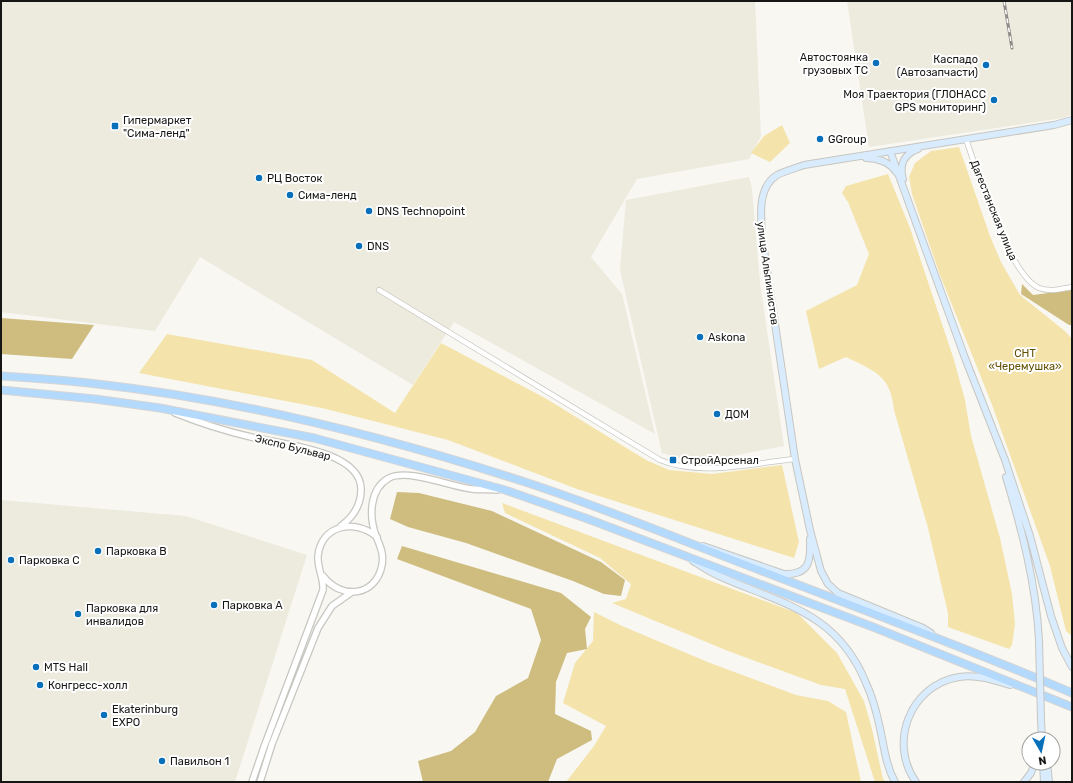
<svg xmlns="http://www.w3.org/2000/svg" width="1073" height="783" font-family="Rubik,sans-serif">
<rect width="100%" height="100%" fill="#f8f7f2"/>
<path fill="#edeade" d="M1 1H755L761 136 749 159 637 179 591 257 622 294 655 434 454 322 413 385 200 257 155 331 1 312Z
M847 1H1072V114L1063 118 869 147Z
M749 177 752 188 760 283 784 446 696 463 662 453 620 270 626 200Z
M1 500 186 516 307 555 235 782H1Z"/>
<path fill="#f4e3aa" d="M782 125 790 143 770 162 751 153 764 136Z
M959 147 990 236 1001 262 1020 295 1066 332 1072 339V636L1066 631 1050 566 991 402 940 275 912 194 909 177 915 163 931 151Z
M888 174 910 228 954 360 965 400 971 436 1000 538 1012 594 1015 624 1012 645 1009 649 948 627V613L928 528 894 410C891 375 874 371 846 357L819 369 806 311 857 285 869 254 848 202 842 193 846 186Z
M167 334 312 360 395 413 441 343 545 398 646 460 669 470 712 474 782 465 799 542 794 558 577 489 448 440 322 408 139 373Z
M502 503 797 613 837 653 864 701 872 729 883 779 886 782H875L845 689 821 685 728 651 612 603 626 599 631 584 600 558 505 513Z
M594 612 622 626 710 663 796 695 828 701 846 712 861 782H566L594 746 606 726 563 703 575 663 593 641Z"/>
<path fill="#cfbd80" d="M1022 284 1033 295 1072 290V325H1069L1021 294Z
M1 318 94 325 72 359 1 354Z
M397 492 419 493 492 511 601 562 625 580 621 596 604 594 573 581 466 543 408 527 390 519Z
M402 546 561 593 591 617 585 629 587 649 567 653 556 682 555 714 591 731 592 740 557 759 548 782H423L418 761 451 751 475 732 496 696 528 678 541 640 531 609 397 559Z"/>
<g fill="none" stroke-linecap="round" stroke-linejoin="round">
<g stroke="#c7c6c1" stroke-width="6">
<path id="minor" d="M966 139C977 171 1009 275 1039 288 1049 292 1061 289 1072 287
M379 290 660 460C701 477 752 463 795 459"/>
</g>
<g stroke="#c7c6c1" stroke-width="8">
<path id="tertiary" d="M175 413C200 423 225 431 251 437 279 444 362 450 361 490 361 505 353 517 341 526
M323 576C341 600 376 597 382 565 384 553 380 546 376 536 369 517 369 489 389 478 408 468 451 487 472 489 480 490 488 489 497 490
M252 782 264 747 323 590C324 578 317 568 318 556 321 525 355 518 377 537
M260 782 272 744 318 628 332 606 352 592"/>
</g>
<g stroke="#c7c6c1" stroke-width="8">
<path id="secondary" d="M890 151 965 358 1005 460 1030 536 1051 616 1062 648 1072 667
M866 158C877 158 890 162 896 172
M903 179C899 165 904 154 918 149
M1006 477C1022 530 1036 584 1039 640
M703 546 784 574C809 575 811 562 810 539
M693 561C701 566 710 572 719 576 782 604 837 612 866 683 872 696 876 710 879 724 884 744 885 764 895 782
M931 633 923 628 838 593 828 584 821 571 810 530 795 459 762 236C761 216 757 188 777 175 785 171 796 168 804 165L1054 125 1072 120
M1041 720 1042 739
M1043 763 1044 782
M1047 763 1049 782
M916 782C888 743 910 685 959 677 976 674 994 680 1010 685
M1024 782 1031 773 1035 763"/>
</g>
<g stroke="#d5d5d5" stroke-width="9">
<path id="primary" d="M1 376C33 378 65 380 97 384 242 400 386 437 525 482 605 508 683 541 762 571 866 611 970 649 1072 693
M1 390 95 399 160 408 314 438 505 490 588 519 873 627 1072 707"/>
</g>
<use href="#minor" stroke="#fff" stroke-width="4.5"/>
<use href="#tertiary" stroke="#fff" stroke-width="5.5"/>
<use href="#secondary" stroke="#d9ecfe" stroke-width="6"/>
<use href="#primary" stroke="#b3d9fd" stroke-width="7"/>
<g stroke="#8d8c89" stroke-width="3">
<path id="rail" d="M1004 1 1012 48"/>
</g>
<use href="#rail" stroke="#fff" stroke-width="1.5" stroke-dasharray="4.5" stroke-linecap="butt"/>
<g stroke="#c7c6c1" stroke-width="8" stroke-linecap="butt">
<path id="secondary-bridge" d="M1039 640 1041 720"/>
</g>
<use href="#secondary-bridge" stroke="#d9ecfe" stroke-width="6"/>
</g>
<g fill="#0870bb" stroke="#fff" stroke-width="1.5">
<circle cx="876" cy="63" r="4"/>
<circle cx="986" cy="65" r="4"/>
<circle cx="994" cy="100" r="4"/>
<rect x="111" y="122" width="8" height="8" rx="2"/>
<circle cx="820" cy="139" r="4"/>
<circle cx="259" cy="178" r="4"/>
<circle cx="290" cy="195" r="4"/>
<circle cx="369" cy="211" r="4"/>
<circle cx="359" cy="246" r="4"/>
<circle cx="700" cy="337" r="4"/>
<circle cx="717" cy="414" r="4"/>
<rect x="669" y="456" width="8" height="8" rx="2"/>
<circle cx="98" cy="551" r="4"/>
<circle cx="11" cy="560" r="4"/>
<circle cx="214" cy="605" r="4"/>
<circle cx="78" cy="614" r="4"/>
<circle cx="36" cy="667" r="4"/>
<circle cx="40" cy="685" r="4"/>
<circle cx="104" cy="715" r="4"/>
<circle cx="162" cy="761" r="4"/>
</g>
<g text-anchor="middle" stroke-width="4" stroke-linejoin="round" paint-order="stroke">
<g font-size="11" fill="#161614" stroke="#fff" text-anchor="start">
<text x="868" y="61" text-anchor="end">Автостоянка<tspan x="868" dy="13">грузовых ТС</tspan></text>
<text x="978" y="63" text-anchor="end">Каспадо<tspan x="978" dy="13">(Автозапчасти)</tspan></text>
<text x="986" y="98" text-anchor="end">Моя Траектория (ГЛОНАСС<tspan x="986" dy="13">GPS мониторинг)</tspan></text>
<text x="123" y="124">Гипермаркет<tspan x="123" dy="13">"Сима-ленд"</tspan></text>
<text x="828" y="143">GGroup</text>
<text x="267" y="182">РЦ Восток</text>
<text x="298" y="199">Сима-ленд</text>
<text x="377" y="215">DNS Technopoint</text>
<text x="367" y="250">DNS</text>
<text x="708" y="341">Askona</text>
<text x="725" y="418">ДОМ</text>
<text x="681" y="464">СтройАрсенал</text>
<text x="106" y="555">Парковка B</text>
<text x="19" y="564">Парковка C</text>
<text x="222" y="609">Парковка A</text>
<text x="86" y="612">Парковка для<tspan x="86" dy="13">инвалидов</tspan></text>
<text x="44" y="671">MTS Hall</text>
<text x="48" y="689">Конгресс-холл</text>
<text x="112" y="713">Ekaterinburg<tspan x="112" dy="13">EXPO</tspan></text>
<text x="170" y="765">Павильон 1</text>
</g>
<g font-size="11" fill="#161614" stroke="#fff">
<text transform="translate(994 210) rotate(68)" y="4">Дагестанская улица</text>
<text transform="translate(768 273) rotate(82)" y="4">улица Альпинистов</text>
<text transform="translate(293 447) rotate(14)" y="4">Экспо Бульвар</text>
</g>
<g font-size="11" fill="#625001" stroke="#fff">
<text x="1025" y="357">СНТ<tspan x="1025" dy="13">«Черемушка»</tspan></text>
</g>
</g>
<rect width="1073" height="783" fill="none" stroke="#161614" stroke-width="4"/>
<g transform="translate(1041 751) rotate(171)"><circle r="19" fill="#ffffff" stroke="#a2a2a1"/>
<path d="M0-3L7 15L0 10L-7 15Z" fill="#0870bb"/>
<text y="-6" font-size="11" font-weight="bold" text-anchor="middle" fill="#161614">N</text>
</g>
</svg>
